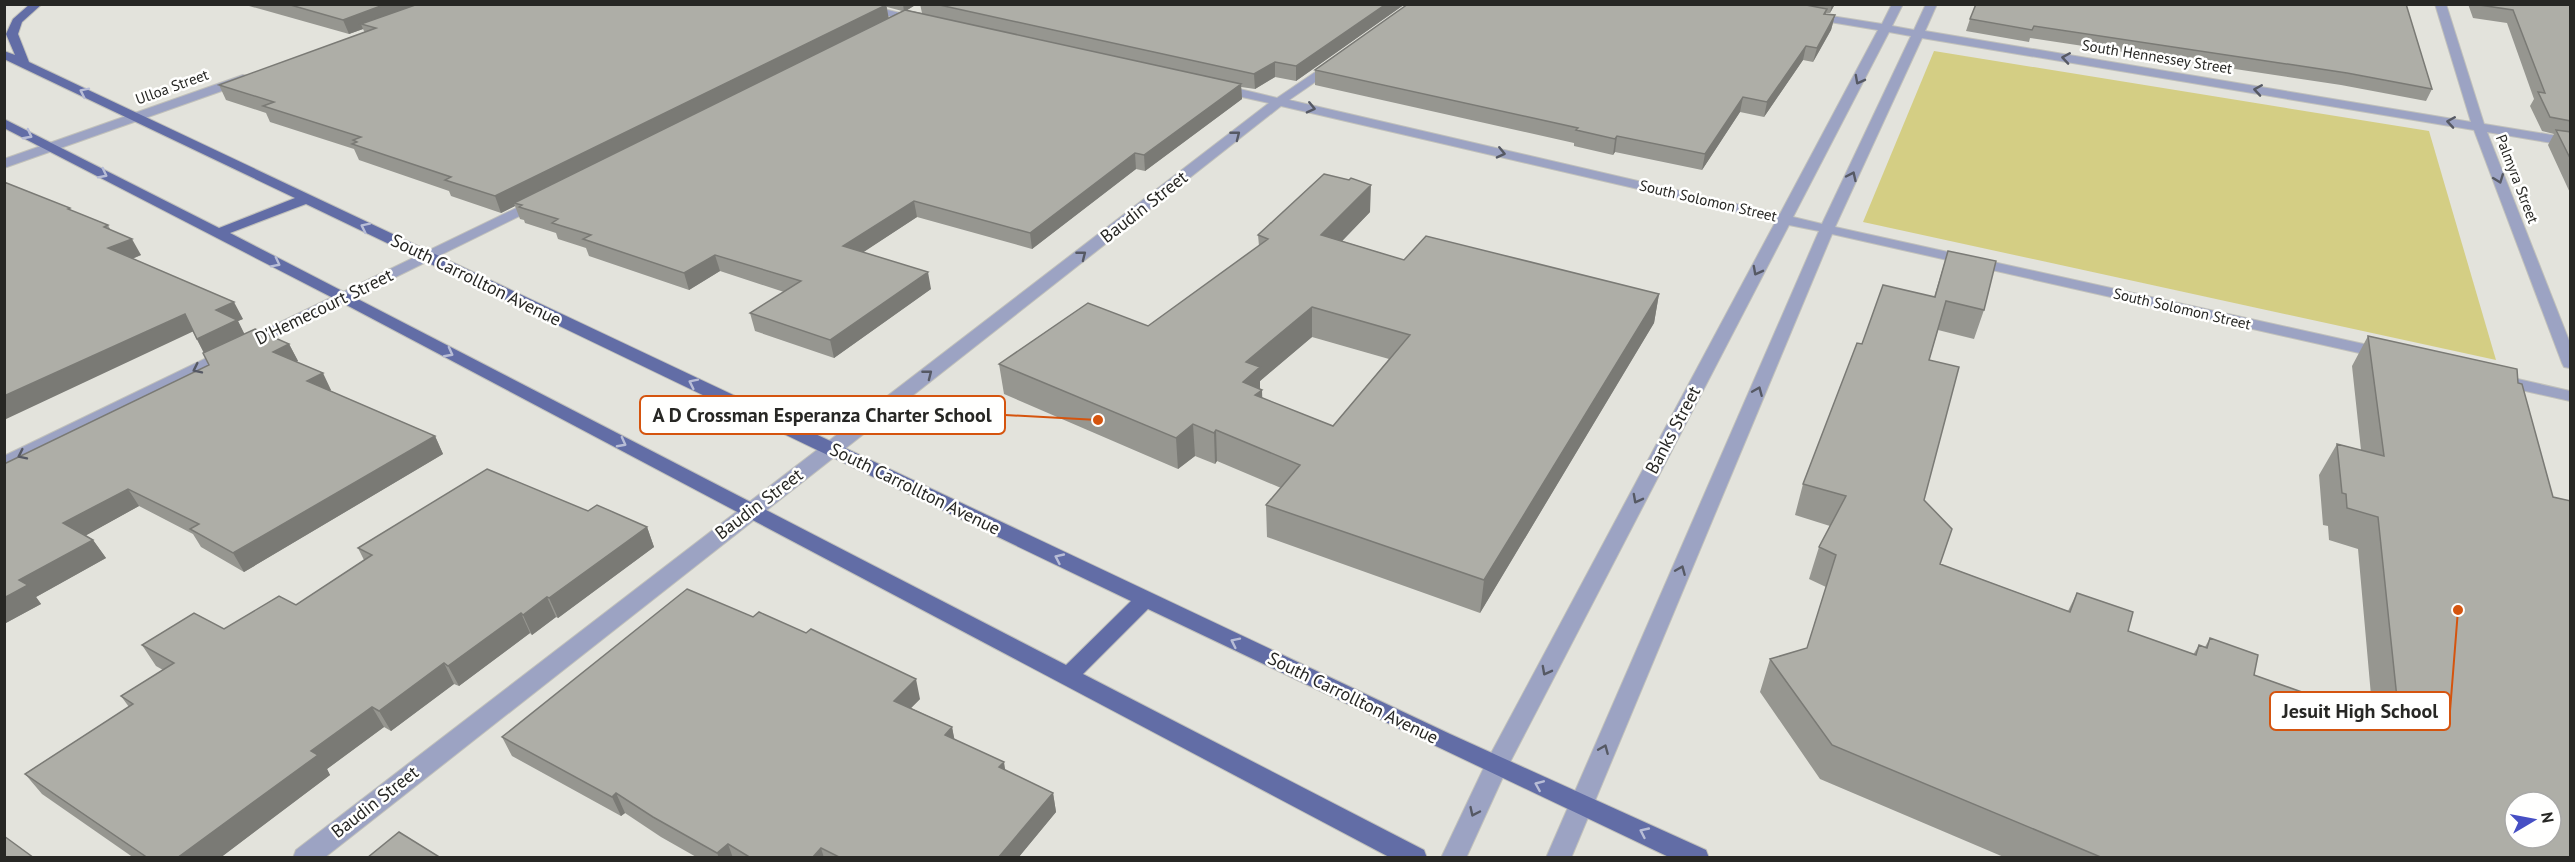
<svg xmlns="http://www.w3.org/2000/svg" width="2575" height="862" font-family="'PT Sans',sans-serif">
<rect width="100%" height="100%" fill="#e3e3dc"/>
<path fill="#d4ce84" d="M1934 51 2429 131 2496 360 1863 222Z"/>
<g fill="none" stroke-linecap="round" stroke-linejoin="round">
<g stroke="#c1c1bb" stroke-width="2">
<path id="minor" d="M841 4H863L921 18 923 20 917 23Z
M1892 4H1903L1892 26 1914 30 1926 4H1937L1925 31 2471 122 2435 4H2446L2484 124 2570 138V146L2487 132 2570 343V368L2564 367 2562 363 2474 130 1922 38 1835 227 2386 349 2394 354 2386 359 1832 234 1571 858H1546L1819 231 1789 225 1508 766 1466 858H1441L1488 759 1776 221 1281 106 324 858H293L296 850 1269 103 1215 91V85L1219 84 1277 98 1333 60 1337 61V67L1289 100 1780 214 1878 30 1812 19 1807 16 1812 13 1882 24ZM1889 32 1911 36 1822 224 1793 217Z
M243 75 247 76V82L4 168V159Z
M539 197 544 198 546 201 544 204 4 470V456Z
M2500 375 2570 391V401L2494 384 2491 380 2494 376Z"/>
</g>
<g stroke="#c1c1bb" stroke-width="2">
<path id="major" d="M30 4H42L22 22 18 34 29 62 1450 734 1706 850 1709 858H1671L1148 609 1083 674 1424 850 1427 858H1391L337 300 4 128V119L219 228 295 198 4 59V51L15 55 6 34 13 19ZM306 204 1131 601 1066 665 230 233Z"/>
</g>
<use href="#minor" fill="#9ca3c3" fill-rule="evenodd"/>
<use href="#major" fill="#626da6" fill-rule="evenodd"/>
</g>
<path fill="#969690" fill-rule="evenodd" d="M242 4H917L907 10 922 13 920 4H1405L1296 81 1275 77 1255 89 1241 87 1242 99 1145 171 1136 169 1032 249 917 217 863 252 931 289 834 358 755 331 750 313 784 292 720 271 689 290 589 256 586 248 558 239 556 233 525 223 524 220 520 219 515 206 501 213 451 196 449 191 359 160 354 149 270 122 266 113 226 100 219 85 365 33 363 29 349 34ZM887 7 902 11 888 18Z
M1408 4H1835L1830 13H1826V14L1835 15 1831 30 1813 62 1803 60 1764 117 1740 112 1702 170 1615 152 1613 155 1574 146V143L1315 85V70Z
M1976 4 2432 89 2426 101 2341 85 2030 38 2029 42 1966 31 1970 19Z
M2468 4H2571V195L2548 145 2554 134 2542 131 2530 106 2534 99 2507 23 2473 18Z
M72 211 108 225 110 229 141 255 132 259 243 319 238 321 244 334 289 344 298 361 296 362 331 390 330 391 435 436 443 454 244 572 201 547 193 534 139 506 86 535 93 540 106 558 36 597 41 604 4 624V464L209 365 204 353 193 332Z
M1370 212 1342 241 1404 260 1659 294 1654 323 1480 613 1267 537 1266 505 1281 488 1217 461 1215 464 1195 456 1178 469 1004 394 999 364 1148 326 1259 246 1258 235ZM1312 337 1389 359 1333 426 1262 398 1260 389V381Z
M1948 251 1984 310 1974 339 1938 330 1929 360 1924 500 1940 564 2068 611 2077 593 2128 631 2193 655 2199 645 2205 647 2210 638 2254 675 2373 718 2358 549 2329 540 2328 526 2323 525 2319 475 2337 444 2361 450 2352 366 2368 336 2571 858H2006L1820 779 1760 692 1770 659 1807 648 1826 587 1809 579 1819 547 1830 526 1795 515 1803 484 1862 344 1934 297Z
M588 511 647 527 654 547 558 618 556 617 532 635 530 633 459 686 454 684 391 731 384 727 327 769 330 775 220 858H134L42 794 25 774 129 707 121 696 163 670 156 666 142 645 224 629 296 605 364 560 358 548Z
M920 699 911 708 952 727 954 739 1005 770 1053 793 1056 812 1018 858H698L661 837 625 813 621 816 512 756 502 737Z"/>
<path fill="#7a7a75" d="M386 4H431L361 24 363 29 349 34 343 20Z
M903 4H917L904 12Z
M1386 4H1405L1296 81V66Z
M1832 4H1835L1830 13Z
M886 5 889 19 514 203 515 206 501 213 495 196Z
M1835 15 1831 30 1813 62 1817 48Z
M1806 46 1803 60 1764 117 1767 102Z
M1275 62V77L1255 89 1254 74Z
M1241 84 1242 99 1145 171 1144 155Z
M1743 97 1740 112 1702 170 1705 154Z
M1617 136 1615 152 1613 155 1615 139Z
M1135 153 1136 169 1032 249 1030 233Z
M1371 185 1370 212 1321 263V235Z
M914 201 917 217 847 263 843 246Z
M132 239 141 255 117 265 108 248Z
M715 255 720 271 689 290 684 273Z
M928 272 931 289 834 358 830 340Z
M1659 294 1654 323 1480 613 1484 580Z
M234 302 243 319 238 321 246 337 206 357 197 339 216 310Z
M1312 307V337L1260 381V391L1262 390 1263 421 1243 382 1246 362Z
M185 314 194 331 4 420V396Z
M289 344 298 361 282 369 273 352Z
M323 373 331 390 316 399 307 381Z
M1193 424 1195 456 1178 469 1176 438Z
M1216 430 1217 461 1215 464 1214 433Z
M435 436 443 454 244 572 233 553Z
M128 489 139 506 76 541 63 523Z
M647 527 654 547 558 618 549 598Z
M93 540 106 558 36 597 41 604 4 624V598L19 580Z
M547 597 556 617 532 635 523 615Z
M521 613 530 633 459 686 448 666Z
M444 663 454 684 391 731 379 711Z
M916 679 920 699 899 720 894 701Z
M372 707 384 727 327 769 330 775 220 858H177L311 751Z
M952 727 956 747 945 735Z
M1004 762 1007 781 999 767Z
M616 793 625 813 621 816 612 797Z
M1053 793 1056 812 1018 858H998Z
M728 844 733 858H719L717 853Z
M821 848 824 858H812Z"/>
<path fill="#aeaea7" stroke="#7a7a75" stroke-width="1.5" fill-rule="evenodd" d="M287 4H386L343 20Z
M418 4H885L886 5 495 196 445 180 451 177 352 144 357 142 353 140 361 137 263 106 274 102 219 85 376 28 361 24Z
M935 4H1386L1296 66 1275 62 1254 74Z
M1408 4H1801L1827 9 1824 14 1835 15 1817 48 1806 46 1767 102 1743 97 1705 154 1617 136 1615 139 1576 130 1578 128 1315 70Z
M1976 4H2406L2432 89 2347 73 2034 26 2032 30 1970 19Z
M2480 4H2571V121L2550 117 2538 92 2545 93 2513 10 2480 5Z
M905 10 1241 84 1144 155 1135 153 1030 233 914 201 843 246 928 272 830 340 750 313 801 281 715 255 684 273 583 239 591 235 552 223 558 219 519 207 522 205 514 203Z
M2556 130 2571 132V160Z
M1324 174 1349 180 1351 178 1371 185 1321 235 1404 260 1426 236 1659 294 1484 580 1266 505 1300 465 1216 430 1214 433 1193 424 1176 438 999 364 1088 303 1148 326 1268 239 1258 235ZM1312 307 1410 335 1333 426 1255 395 1262 390 1243 382 1260 367 1246 362Z
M4 182 70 208 68 209 108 225 104 227 132 239 108 248 234 302 216 310 237 320 197 339 185 314 4 396Z
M1948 251 1996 261 1984 310 1946 301 1929 360 1959 367 1924 500 1952 529 1940 564 2070 612 2077 593 2133 612 2128 631 2196 655 2199 645 2207 648 2210 638 2258 655 2254 675 2400 727 2378 517 2347 508 2346 494 2342 493 2337 444 2384 456 2368 336 2517 369 2518 383 2522 384 2553 497 2571 501V858H2103L1832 745 1770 659 1807 648 1836 555 1819 547 1846 496 1803 484 1857 343 1862 344 1883 285 1935 297ZM2515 802H2551V838H2515Z
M255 329 289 344 273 352 323 373 307 381 435 436 233 553 190 529 199 524 128 489 63 523 93 540 19 580 28 585 4 598V464L209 365 203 353Z
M487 469 588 511 597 505 647 527 549 598 547 597 523 615 521 613 448 666 444 663 379 711 372 707 311 751 318 755 177 858H148L25 774 133 704 121 696 174 663 142 645 194 613 224 629 279 596 296 605 372 555 358 548Z
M687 589 753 617 759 612 806 633 811 629 916 679 894 701 952 727 945 735 1004 762 999 767 1053 793 998 858H841L821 848 812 858H751L728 844 717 853 653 817 616 793 612 797 502 737Z
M399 832 441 858H367Z
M4 836 34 858H4Z"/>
<defs><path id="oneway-chevron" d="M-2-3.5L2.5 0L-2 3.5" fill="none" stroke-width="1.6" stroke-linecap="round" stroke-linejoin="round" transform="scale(1.5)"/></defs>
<g stroke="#565964">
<use href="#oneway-chevron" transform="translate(2066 58) rotate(-171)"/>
<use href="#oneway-chevron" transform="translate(1859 80) rotate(118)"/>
<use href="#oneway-chevron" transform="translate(2258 90) rotate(-171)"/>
<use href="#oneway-chevron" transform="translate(1311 108) rotate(13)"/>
<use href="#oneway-chevron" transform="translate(2451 122) rotate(-171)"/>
<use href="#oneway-chevron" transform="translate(1236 135) rotate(-38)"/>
<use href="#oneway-chevron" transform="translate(1501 153) rotate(13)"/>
<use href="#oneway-chevron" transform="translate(1852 176) rotate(-65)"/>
<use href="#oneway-chevron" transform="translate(2499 179) rotate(69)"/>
<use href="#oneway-chevron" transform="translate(1082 255) rotate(-38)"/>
<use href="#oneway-chevron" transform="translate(1757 271) rotate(118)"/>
<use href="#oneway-chevron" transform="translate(197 369) rotate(154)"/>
<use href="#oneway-chevron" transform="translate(928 374) rotate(-38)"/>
<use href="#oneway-chevron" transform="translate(1758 391) rotate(-67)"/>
<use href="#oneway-chevron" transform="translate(22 455) rotate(154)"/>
<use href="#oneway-chevron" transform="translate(1637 499) rotate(118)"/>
<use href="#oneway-chevron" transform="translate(1681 570) rotate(-67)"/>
<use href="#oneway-chevron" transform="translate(1546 671) rotate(118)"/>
<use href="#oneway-chevron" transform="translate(1604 749) rotate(-67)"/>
<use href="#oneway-chevron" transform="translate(1474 812) rotate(115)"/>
</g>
<g stroke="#b8bdd6">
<use href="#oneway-chevron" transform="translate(84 92) rotate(-154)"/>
<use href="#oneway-chevron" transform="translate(28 135) rotate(28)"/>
<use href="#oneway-chevron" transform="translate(103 174) rotate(27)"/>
<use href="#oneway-chevron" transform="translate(365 227) rotate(-154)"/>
<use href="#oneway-chevron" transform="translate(276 263) rotate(27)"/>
<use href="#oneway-chevron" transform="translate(449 353) rotate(28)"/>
<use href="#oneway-chevron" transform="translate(693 383) rotate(-154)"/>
<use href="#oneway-chevron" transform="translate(622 443) rotate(28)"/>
<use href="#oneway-chevron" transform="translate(1059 558) rotate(-155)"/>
<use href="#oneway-chevron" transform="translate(1235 642) rotate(-154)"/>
<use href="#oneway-chevron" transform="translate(1539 785) rotate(-157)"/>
<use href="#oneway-chevron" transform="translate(1644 832) rotate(-155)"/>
</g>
<g text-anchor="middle" stroke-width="5" stroke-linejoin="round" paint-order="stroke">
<g font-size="15" fill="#272724" stroke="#fffffe">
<text transform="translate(2157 57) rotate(9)" y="5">South Hennessey Street</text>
<text transform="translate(172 87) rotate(-20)" y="5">Ulloa Street</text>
<text transform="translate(2517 179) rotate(69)" y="5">Palmyra Street</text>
<text transform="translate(1708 201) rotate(13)" y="5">South Solomon Street</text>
<text transform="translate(2182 309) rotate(13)" y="5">South Solomon Street</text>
</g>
<g font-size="18" fill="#272724" stroke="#fffffe">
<text transform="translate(1144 207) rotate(-38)" y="6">Baudin Street</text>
<text transform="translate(476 280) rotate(26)" y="6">South Carrollton Avenue</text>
<text transform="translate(324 307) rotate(-26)" y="6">D'Hemecourt Street</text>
<text transform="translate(1673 430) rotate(-62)" y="6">Banks Street</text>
<text transform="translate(915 489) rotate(26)" y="6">South Carrollton Avenue</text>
<text transform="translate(759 504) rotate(-37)" y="6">Baudin Street</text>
<text transform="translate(1353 698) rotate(26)" y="6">South Carrollton Avenue</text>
<text transform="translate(375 802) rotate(-38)" y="6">Baudin Street</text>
</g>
</g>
<path fill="none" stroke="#d5540e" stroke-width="2" d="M1098 420L1005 415M2458 610L2450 711"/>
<g fill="#d5540e" stroke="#fffffe" stroke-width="2">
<circle cx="1098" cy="420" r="6"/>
<circle cx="2458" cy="610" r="6"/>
</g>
<g fill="#fffffe" stroke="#d5540e" stroke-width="2">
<rect x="640" y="396" width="365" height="38" rx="6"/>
<rect x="2270" y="692" width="180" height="38" rx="6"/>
</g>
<g font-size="20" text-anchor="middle" font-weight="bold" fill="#272724">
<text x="822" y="422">A D Crossman Esperanza Charter School</text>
<text x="2360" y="718">Jesuit High School</text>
</g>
<rect width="2575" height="862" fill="none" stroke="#272724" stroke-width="12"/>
<g transform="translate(2533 820) rotate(80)"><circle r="28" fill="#fffffe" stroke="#a9a9a7" stroke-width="1.5"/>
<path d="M0-4.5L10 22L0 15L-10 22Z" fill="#464fc4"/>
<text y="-9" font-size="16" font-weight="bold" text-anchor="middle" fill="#272724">N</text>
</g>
</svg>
